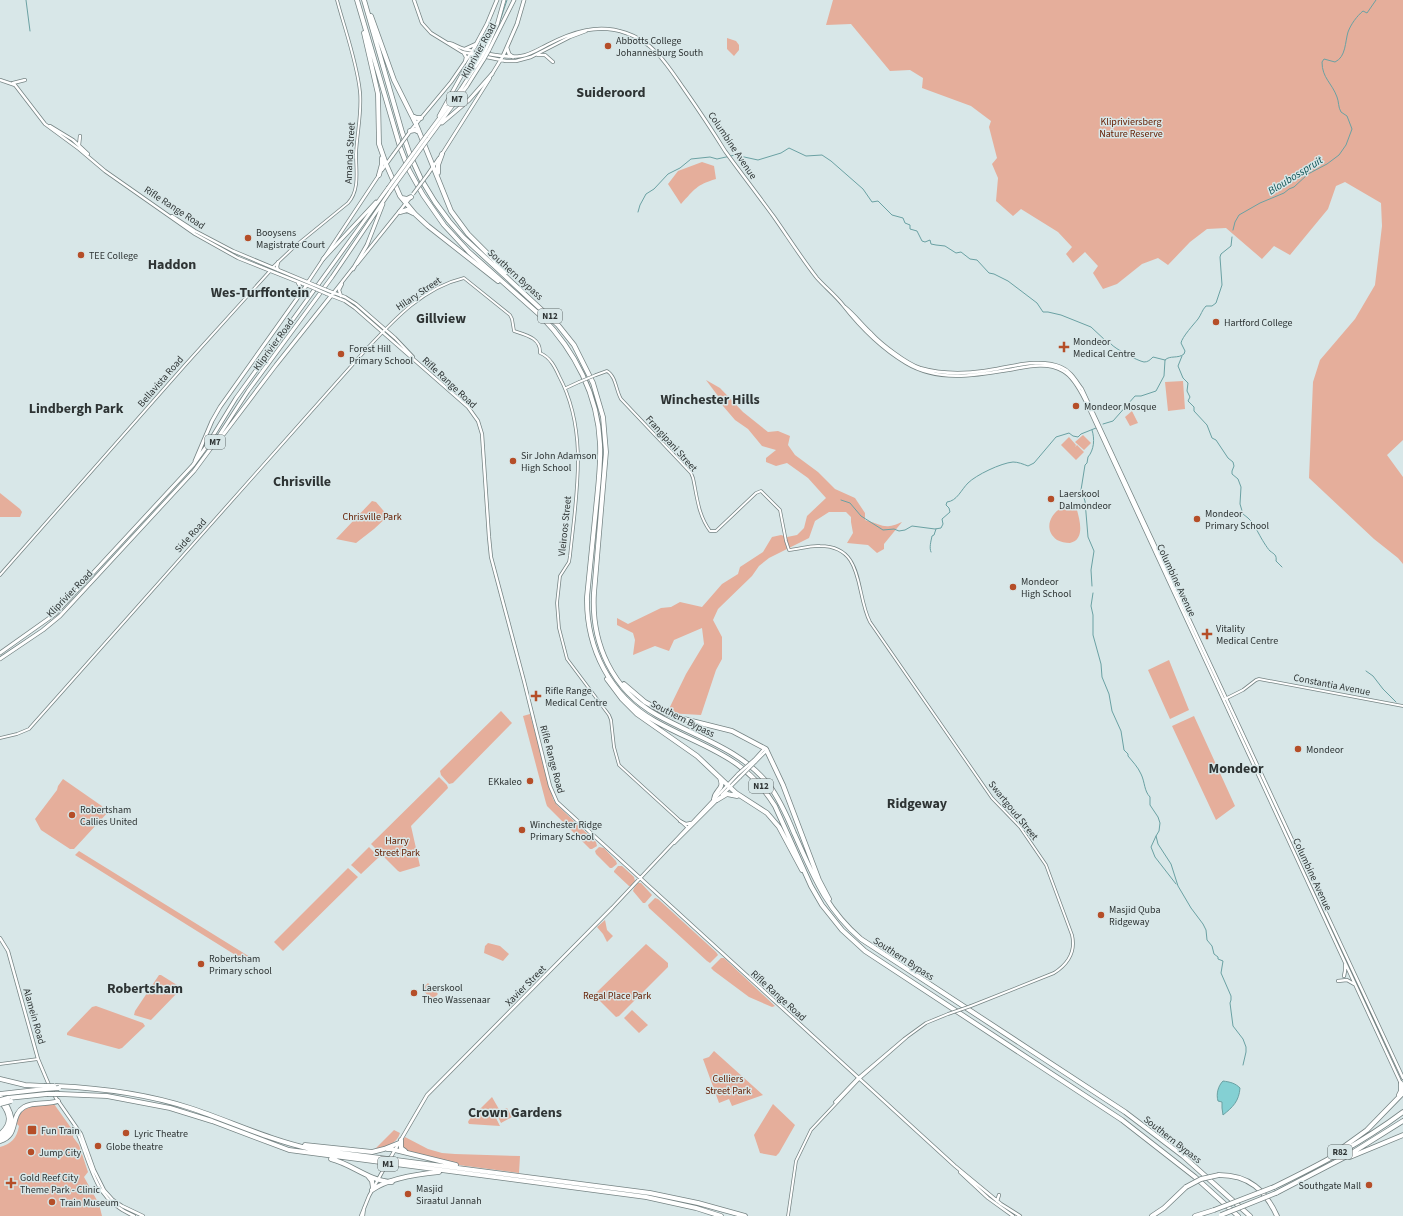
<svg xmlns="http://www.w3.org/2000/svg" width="1403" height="1216" font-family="'Source Sans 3',sans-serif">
<rect width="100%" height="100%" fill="#d8e7e8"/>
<path fill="#e5ae9b" d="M833 0H1403V440L1387 455 1403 477V564L1398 558 1374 539 1309 478 1313 382 1320 360 1355 319 1375 285 1382 226 1381 203 1345 182 1336 186 1328 209 1290 255 1274 246 1262 259 1226 228 1207 229 1190 242 1168 265 1158 258 1142 264 1117 284 1103 289 1093 273 1098 266 1085 252 1073 263 1066 254 1072 247 1058 232 1021 209 1013 216 996 201 998 178 992 164 997 158 989 127 991 121 971 106 922 88 923 78 910 70 890 71 851 24 826 25Z
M727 38 736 41 739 45V50L734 56 727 49Z
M702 162 714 166 716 179C696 185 695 189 681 204L668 184 678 171Z
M706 380 720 388 743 412 768 432 778 431 790 436 788 445 795 455 818 472 835 489 855 498 865 513V520C883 525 884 530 902 522L884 544V549L877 553 868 545 847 543 853 533 851 522V517L846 512H829L815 521 809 538 769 558 759 566 752 576 718 609 713 620 722 637V659L716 670 701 715 667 713 686 674 704 644 702 628 674 640 669 651 655 646 633 655 635 640 633 633 617 625V618L628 624 661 608 671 607 680 602 702 607 722 584 738 574 740 567 763 552 772 537 781 535 787 537 797 535 804 528 807 516 826 498 808 478 787 463 776 466 766 462V458L776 450 762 446 748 429 735 420 723 406 718 396Z
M1183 381 1185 409 1168 411 1165 382Z
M1132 411 1138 423 1130 426 1125 417Z
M1083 435 1091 443 1084 450 1075 442Z
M1069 437 1076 445 1075 447 1077 445 1084 452 1076 460 1061 445Z
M0 493 20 509 22 512 20 517H0Z
M372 501 376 502 388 516 374 529 356 543 336 539Z
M1063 507 1072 508 1077 510C1080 521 1085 540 1070 543 1065 543 1061 542 1057 540 1043 530 1050 513 1063 507Z
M1169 660 1189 710 1170 719 1148 670Z
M501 711 512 723 453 783 449 784 441 775 440 771Z
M530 714 553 799 557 805 596 842 597 846 592 849H590L547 806 546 803 523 716Z
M1194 716 1235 806 1216 820 1172 726Z
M439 777 447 785 448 788 411 826 420 866 400 872 398 871 371 844Z
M63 779 109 811 74 849H70L41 830 35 819 57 790 58 786Z
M369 847 379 857 361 874 351 865Z
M599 847 604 848 616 861 617 864 612 868H610L596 854 595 851Z
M79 851 250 957 245 961 75 855Z
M618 866H622L634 877 635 881 631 886H629L614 872V871Z
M348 868 358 877 283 951 274 942Z
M638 883H641L652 895 645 903H643L633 891 634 888Z
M655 898 658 899 716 952 718 955 710 963 707 961 649 908 648 905Z
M605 920 607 930 613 936 607 942 603 934 597 927Z
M488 943 500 946 509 954 503 961 484 953 485 946Z
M646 944 668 963V967L619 1016 616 1017 596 997V993Z
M721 958H724L775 1006 772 1007 749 997 714 971 711 968Z
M159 975H161L177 985 179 988 178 992 151 1020 134 1015 135 1011Z
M428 983 438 994 432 1000 422 989Z
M96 1006 143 1023 145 1026 122 1048 119 1049 67 1035V1033L92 1007Z
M632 1010 648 1025 639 1033 624 1018Z
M714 1051 763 1095 732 1106 729 1099 719 1103 703 1059 709 1057Z
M492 1097 500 1111 507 1108 512 1117 501 1123 496 1113 494 1114 500 1126 469 1124 468 1122 469 1120Z
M54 1104 74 1132 73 1137 79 1145 88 1172 84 1177 99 1204 102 1216H0V1147C11 1144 17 1138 19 1126L17 1124C19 1104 38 1105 54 1104Z
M773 1104 795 1125 779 1153 776 1156 760 1153 754 1135Z
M394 1130 400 1133C397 1144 385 1147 374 1150Z
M405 1137 428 1149 442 1153 455 1154 520 1156 519 1173 451 1164 407 1151 402 1147V1142Z"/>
<path fill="#84d0d3" stroke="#6aa1a3" d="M1223 1081C1230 1082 1235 1083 1240 1088 1239 1101 1233 1107 1223 1115L1222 1108V1102L1218 1101C1216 1094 1218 1086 1223 1081Z"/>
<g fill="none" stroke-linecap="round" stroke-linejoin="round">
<path stroke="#6aa1a3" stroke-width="1" d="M26 0 30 31
M497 30 507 0
M638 212 640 205 646 194 654 189 668 174 680 168 691 159 710 157 717 159 735 155 758 160 781 153 789 148 806 156 822 155 831 161 863 189 872 202 878 201 892 215 903 218 905 223 910 225V229L917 231 922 241 925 242 930 240 931 244 936 245 945 246 956 253 961 252 970 259 977 260 989 273 994 274 1008 281 1037 303 1043 312H1048L1061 315 1091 327 1106 341
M1233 230 1235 222 1239 215 1260 203 1284 193 1289 189 1294 187 1308 174 1327 164 1339 155 1346 145 1352 129 1347 116 1341 112C1338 107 1339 102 1337 97 1332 83 1322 78 1322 62L1324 59 1335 62C1346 57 1345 42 1348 32 1351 24 1357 16 1363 11L1367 13 1376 0
M1111 344C1115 349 1138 361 1144 362 1148 362 1150 360 1153 357L1165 360
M1182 356 1178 366 1183 378 1188 383 1187 391 1190 397 1188 401 1194 407V411L1207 425 1212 438 1216 440 1228 458 1233 462 1234 466 1232 471V474L1238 479 1241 487 1240 504 1243 514 1248 518 1254 524V526C1257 529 1257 531 1259 534 1261 538 1267 548 1270 551 1274 554 1277 555 1276 561L1282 567
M1103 424 1113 421 1135 396H1141L1156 391 1164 376 1165 360C1170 355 1178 359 1184 354L1185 351 1181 343C1182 337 1194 324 1198 319 1201 315 1202 310 1206 306H1212L1216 303 1222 285 1220 257 1221 254 1231 246 1232 237
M841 500 850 503 861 516 883 530 894 529 899 531 905 530 912 526 935 529 941 528 943 524 942 519 950 512 949 508 946 505 947 502C957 501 961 490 968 483 976 475 1001 463 1013 462 1018 462 1023 464 1028 466L1034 463 1056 437 1069 433 1073 436 1078 437 1081 434 1096 428
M931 552C929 548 931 541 932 536L934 535 936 529
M1092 586 1091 570 1094 551 1088 537 1085 501 1081 490 1085 465 1087 463 1088 457C1094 450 1095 439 1092 430
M1093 593 1091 606 1093 615V635L1101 664 1102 677 1109 694 1112 711 1121 731 1124 750 1128 754V756C1132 761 1138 767 1141 774 1145 782 1144 791 1150 797V805L1158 817 1160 823 1159 831 1156 836 1158 844 1171 864 1178 886 1191 908 1203 924 1206 930 1207 940 1212 946 1214 954 1218 957V959L1223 961 1221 973 1231 996V1000L1230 1003 1233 1026 1243 1039 1246 1047V1052L1243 1065
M1366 671 1373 676 1383 689 1396 702
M1156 836 1151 847 1155 857 1176 884"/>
<g stroke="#768484" stroke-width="3.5">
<path id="tertiary" d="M273 267 294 247 348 203C360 190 356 170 356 154 357 133 362 112 360 92 357 62 345 30 337 0
M596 375 607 371C616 376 616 391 621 399L691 473 693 478C697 496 698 515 710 531H716L756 493 761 491 780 510 786 541 789 550C800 549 810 545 820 546 865 546 855 593 870 622L992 798 1020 827 1046 865 1072 935C1076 952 1068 964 1054 973L971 1006
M566 388 579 382
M0 575 186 364 270 271
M1225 699 1243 690 1256 680 1259 679 1403 706
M0 738 17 734 29 729 362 354C391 323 421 288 464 278L510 315 512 319 514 331C526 335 541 338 540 353 550 357 555 367 559 376 589 432 576 496 570 556L569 562 560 576 557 603 559 628 567 659 609 715 611 720 614 747 619 765 688 828
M0 1064 38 1059
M835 1102 858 1078 904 1039 926 1023 948 1014
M788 1216 796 1161 811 1130 859 1079 907 1037"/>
</g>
<g stroke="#768484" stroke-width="4">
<path id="secondary" d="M414 0 422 23 431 33 462 52 506 61H516L531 57 570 37 586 31
M449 43C454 44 458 47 464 49 479 52 506 59 521 56 530 55 539 49 547 45 572 32 598 23 626 33 654 42 668 66 684 89 698 109 712 130 725 151 741 173 758 195 774 217 788 237 802 259 817 278 825 287 835 295 843 305 861 328 881 348 906 363 939 383 978 375 1014 369 1030 366 1048 362 1063 371 1072 376 1080 390 1085 400L1403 1088
M463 52 466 57 465 62
M538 55H545L553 62
M492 74 503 56
M0 80 15 85 45 124 79 149 105 171 195 234 238 258 311 287
M13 83 25 80
M50 126 73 140 88 154
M411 130 451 82 473 50
M79 145 80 136
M442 154 490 78
M382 170 393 155
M428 174 439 158
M172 216 195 231 233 251 312 284
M357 264 410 198
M278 270 277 267 278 262
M308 282 379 175
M298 283 301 288 300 293
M329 291 345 297 356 304 395 338 413 357
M327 294 345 301 355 308 468 407 478 421 482 434 489 537 491 557 524 681 550 786 557 802 955 1166 1001 1204 1020 1216
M331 296 353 268
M341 296 339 290 342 284
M845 307C855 315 862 325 871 333 881 344 906 363 920 368 941 374 963 374 984 371 1007 368 1039 357 1061 367 1071 371 1076 381 1082 389L1403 1078
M754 760 764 749
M755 762 767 750
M722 795 740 777
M680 821 686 824 691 823
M674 843 717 800
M0 938 8 951 38 1059 49 1085 56 1098 81 1134 94 1170 104 1190 113 1200 122 1206 143 1216
M1344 976 1345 971V965
M1338 981 1347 980 1354 984
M74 1127C79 1134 81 1142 84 1150 95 1181 101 1202 134 1216
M392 1155 427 1095 612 908 738 774
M960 1172 988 1198 1013 1216
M997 1201 999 1195
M361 1216 369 1196 386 1165
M363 1216 364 1208"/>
</g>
<g stroke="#768484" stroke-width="4.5">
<path id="primary" d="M507 48 509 54 513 57
M465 49 476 44
M486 49 497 25 504 0
M473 50 487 24 497 0
M489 50 514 0
M503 56 517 24 524 0
M439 116 475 51
M442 123 469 100 492 74
M426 136 461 89 481 58
M428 139 467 86 484 59
M323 259 376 202
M353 269 367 245 383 204
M217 443 276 365 331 296
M195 461 212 421 220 407 306 286
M0 653 55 614 193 465 206 447 236 398 388 188
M0 659 43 630 60 616 194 471 211 448 248 391 332 277 391 190"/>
</g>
<g stroke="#768484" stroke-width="5.5">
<path id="motorway" d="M357 0 400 147 409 170 423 195 444 225 469 252 541 316C575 351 598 395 600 444 601 466 598 487 596 508 593 538 590 567 587 597 586 648 610 696 655 721 705 749 743 754 775 806L811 886 822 905 842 930 865 951 1122 1120 1195 1177 1238 1216
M364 0 402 132 410 155 421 179 435 202 449 221 463 237 558 325 574 345 593 383 603 417 606 452 594 593C591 643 612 690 657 715 696 737 741 749 769 785 780 800 787 816 794 833 813 875 825 908 861 939L1125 1112 1183 1156 1250 1216
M371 16 394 80 416 124 451 211 468 234 506 272
M364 33 378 94 379 144 386 164 400 196 415 214 428 226 498 281
M412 116 417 118H421
M410 131 415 130 419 132
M438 173V165L442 154
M379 175 382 164V158
M402 198 407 199 411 197
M400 212 407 210 413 213
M607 679 622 699 637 714 697 756 736 793 767 813 779 827 802 870
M624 684 645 702 665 713 680 718 732 731 766 749 783 785 819 880 829 899
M714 799C715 789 725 790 720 778
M717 800 727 794 737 796
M0 1079 25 1085 44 1086
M56 1086C101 1088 147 1094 190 1108 230 1121 269 1140 311 1149L650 1193 698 1203 745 1216
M0 1094 45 1089
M60 1094 107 1096 170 1108 212 1121 289 1150 646 1197 696 1208 721 1216
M1399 1095 1401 1091V1083
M0 1096C10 1108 20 1128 0 1137
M8 1098 47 1094
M0 1134C13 1124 10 1113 1 1102
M401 1140V1148L405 1151
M0 1141C20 1135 9 1116 24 1107 34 1101 48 1105 58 1101
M305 1145 372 1152 384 1149 399 1143
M1342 1148 1367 1130 1403 1093
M387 1149H391L456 1165
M1350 1157 1403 1135
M331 1159C352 1164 369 1181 392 1182
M1219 1175C1249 1175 1265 1190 1277 1216
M368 1176 372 1181 373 1188
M1274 1187C1319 1165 1363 1142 1403 1112
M372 1190C389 1178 418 1174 439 1172
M1276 1193 1347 1156 1403 1121
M1152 1216 1164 1208 1186 1187
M1195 1216 1214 1210"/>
</g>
<use href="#tertiary" stroke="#fff" stroke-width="2"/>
<use href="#secondary" stroke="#fff" stroke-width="2.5"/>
<use href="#primary" stroke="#fff" stroke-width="3"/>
<use href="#motorway" stroke="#fff" stroke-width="4"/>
<g stroke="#768484" stroke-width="3.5" stroke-linecap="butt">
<path id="tertiary-bridge" d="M579 382 596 375
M948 1014 971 1006"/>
</g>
<g stroke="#768484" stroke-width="4" stroke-linecap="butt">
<path id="secondary-bridge" d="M393 155 409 133
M413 194 428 174
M312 284 329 291
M311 287 327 294
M738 774 754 760
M740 777 755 762
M386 1165 392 1155"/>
</g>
<g stroke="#768484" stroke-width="4.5" stroke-linecap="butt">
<path id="primary-bridge" d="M481 58 486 49
M484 59 489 50
M388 188 426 136
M391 190 428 139"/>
</g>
<g stroke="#768484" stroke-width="5.5" stroke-linecap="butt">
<path id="motorway-bridge" d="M44 1086H54
M45 1089 59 1088
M47 1094H60
M0 1100 8 1098
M0 1104 11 1101
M1186 1187 1201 1179 1219 1175
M1214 1210 1274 1187
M1221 1215 1276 1193"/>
</g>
<use href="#tertiary-bridge" stroke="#fff" stroke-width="2"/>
<use href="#secondary-bridge" stroke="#fff" stroke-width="2.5"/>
<use href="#primary-bridge" stroke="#fff" stroke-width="3"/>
<use href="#motorway-bridge" stroke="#fff" stroke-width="4"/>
</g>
<g fill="#b54e28" stroke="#d8e7e8" stroke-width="1.5">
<circle cx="608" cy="46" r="4"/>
<circle cx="248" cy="238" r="4"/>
<circle cx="81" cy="255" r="4"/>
<circle cx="1216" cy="322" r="4"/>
<path d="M1062 341h4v4h4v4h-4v4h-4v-4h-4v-4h4z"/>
<circle cx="341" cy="354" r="4"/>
<circle cx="1076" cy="406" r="4"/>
<circle cx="513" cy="461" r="4"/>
<circle cx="1051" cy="499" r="4"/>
<circle cx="1197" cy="519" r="4"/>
<circle cx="1013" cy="587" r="4"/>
<path d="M1205 628h4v4h4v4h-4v4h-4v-4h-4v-4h4z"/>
<path d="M534 690h4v4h4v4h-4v4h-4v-4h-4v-4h4z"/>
<circle cx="1298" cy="749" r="4"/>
<circle cx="530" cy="781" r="4"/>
<circle cx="72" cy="815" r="4"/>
<circle cx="522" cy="830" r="4"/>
<circle cx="1101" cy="915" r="4"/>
<circle cx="201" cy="964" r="4"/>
<circle cx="414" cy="993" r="4"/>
<rect x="27" y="1125" width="10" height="10" rx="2"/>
<circle cx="126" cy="1133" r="4"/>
<circle cx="98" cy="1146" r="4"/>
<circle cx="31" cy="1152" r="4"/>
<path d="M9 1177h4v4h4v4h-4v4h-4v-4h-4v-4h4z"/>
<circle cx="1369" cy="1185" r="4"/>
<circle cx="408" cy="1194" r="4"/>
<circle cx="52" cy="1202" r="4"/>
</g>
<g text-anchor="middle" stroke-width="3" stroke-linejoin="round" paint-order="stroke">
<g fill="#d8e7e8" stroke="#616a6a" stroke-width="1">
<rect x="447" y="92" width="20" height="14" rx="3"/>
<rect x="538" y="309" width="24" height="14" rx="3"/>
<rect x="205" y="435" width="20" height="14" rx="3"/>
<rect x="749" y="779" width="24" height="14" rx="3"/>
<rect x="1328" y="1145" width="24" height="14" rx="3"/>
<rect x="378" y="1157" width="20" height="14" rx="3"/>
</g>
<g font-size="9" font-weight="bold" fill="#2e3434">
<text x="457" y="102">M7</text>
<text x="550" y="319">N12</text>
<text x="215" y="445">M7</text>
<text x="761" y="789">N12</text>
<text x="1340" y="1155">R82</text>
<text x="388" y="1167">M1</text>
</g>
<g font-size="10" fill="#2e3434" stroke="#d8e7e8" text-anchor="start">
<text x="616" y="44">Abbotts College<tspan x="616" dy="12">Johannesburg South</tspan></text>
<text x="256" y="236">Booysens<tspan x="256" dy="12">Magistrate Court</tspan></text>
<text x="89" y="259">TEE College</text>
<text x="1224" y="326">Hartford College</text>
<text x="1073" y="345">Mondeor<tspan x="1073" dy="12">Medical Centre</tspan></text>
<text x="349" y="352">Forest Hill<tspan x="349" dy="12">Primary School</tspan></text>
<text x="1084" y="410">Mondeor Mosque</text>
<text x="521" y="459">Sir John Adamson<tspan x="521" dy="12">High School</tspan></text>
<text x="1059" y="497">Laerskool<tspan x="1059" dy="12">Dalmondeor</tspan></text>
<text x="1205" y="517">Mondeor<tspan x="1205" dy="12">Primary School</tspan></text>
<text x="1021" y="585">Mondeor<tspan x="1021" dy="12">High School</tspan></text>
<text x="1216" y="632">Vitality<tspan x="1216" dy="12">Medical Centre</tspan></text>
<text x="545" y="694">Rifle Range<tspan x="545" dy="12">Medical Centre</tspan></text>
<text x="1306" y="753">Mondeor</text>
<text x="522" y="785" text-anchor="end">EKkaleo</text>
<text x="80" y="813">Robertsham<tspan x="80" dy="12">Callies United</tspan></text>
<text x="530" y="828">Winchester Ridge<tspan x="530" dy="12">Primary School</tspan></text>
<text x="1109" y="913">Masjid Quba<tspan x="1109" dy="12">Ridgeway</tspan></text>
<text x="209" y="962">Robertsham<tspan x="209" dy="12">Primary school</tspan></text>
<text x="422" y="991">Laerskool<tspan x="422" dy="12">Theo Wassenaar</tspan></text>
<text x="41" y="1134">Fun Train</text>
<text x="134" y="1137">Lyric Theatre</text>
<text x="106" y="1150">Globe theatre</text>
<text x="39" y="1156">Jump City</text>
<text x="20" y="1181">Gold Reef City<tspan x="20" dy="12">Theme Park - Clinic</tspan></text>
<text x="1361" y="1189" text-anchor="end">Southgate Mall</text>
<text x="416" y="1192">Masjid<tspan x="416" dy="12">Siraatul Jannah</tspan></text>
<text x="60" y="1206">Train Museum</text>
</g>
<g font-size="10" fill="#2e3434" stroke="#d8e7e8">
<text transform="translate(478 50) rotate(-61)" y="4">Kliprivier Road</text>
<text transform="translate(733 145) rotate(56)" y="4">Columbine Avenue</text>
<text transform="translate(349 153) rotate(-87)" y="4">Amanda Street</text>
<text transform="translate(175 207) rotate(33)" y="4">Rifle Range Road</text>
<text transform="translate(516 274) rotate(42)" y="4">Southern Bypass</text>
<text transform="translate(418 293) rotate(-34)" y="4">Hilary Street</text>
<text transform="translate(273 344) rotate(-54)" y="4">Kliprivier Road</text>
<text transform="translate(160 381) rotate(-49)" y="4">Bellavista Road</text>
<text transform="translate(450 382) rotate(43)" y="4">Rifle Range Road</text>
<text transform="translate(672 443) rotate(48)" y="4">Frangipani Street</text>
<text transform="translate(564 526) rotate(-84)" y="4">Vleiroos Street</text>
<text transform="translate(190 535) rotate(-48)" y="4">Side Road</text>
<text transform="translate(1177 580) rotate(65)" y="4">Columbine Avenue</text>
<text transform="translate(69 593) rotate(-46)" y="4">Kliprivier Road</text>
<text transform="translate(1332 684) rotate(11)" y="4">Constantia Avenue</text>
<text transform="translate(683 718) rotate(27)" y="4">Southern Bypass</text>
<text transform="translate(553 759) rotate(75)" y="4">Rifle Range Road</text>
<text transform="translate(1014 810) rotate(51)" y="4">Swartgoud Street</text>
<text transform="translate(1313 874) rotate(65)" y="4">Columbine Avenue</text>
<text transform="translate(904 958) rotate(33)" y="4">Southern Bypass</text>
<text transform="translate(525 985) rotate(-45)" y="4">Xavier Street</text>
<text transform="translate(779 995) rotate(42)" y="4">Rifle Range Road</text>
<text transform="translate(35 1016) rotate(74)" y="4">Alamein Road</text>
<text transform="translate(1173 1139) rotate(38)" y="4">Southern Bypass</text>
</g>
<g font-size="10" fill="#652004" stroke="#d8e7e8">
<text x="1131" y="125">Klipriviersberg<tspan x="1131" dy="12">Nature Reserve</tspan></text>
<text x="372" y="520">Chrisville Park</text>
<text x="397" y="844">Harry<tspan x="397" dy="12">Street Park</tspan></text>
<text x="617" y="999">Regal Place Park</text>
<text x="728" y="1082">Celliers<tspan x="728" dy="12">Street Park</tspan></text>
</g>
<g font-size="11" font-style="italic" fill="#125557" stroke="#d8e7e8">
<text transform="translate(1295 175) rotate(-32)" y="4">Bloubosspruit</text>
</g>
<g font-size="14" font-weight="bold" fill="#2e3434" stroke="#d8e7e8">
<text x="611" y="97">Suideroord</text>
<text x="172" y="269">Haddon</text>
<text x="260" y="297">Wes-Turffontein</text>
<text x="441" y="323">Gillview</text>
<text x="710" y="404">Winchester Hills</text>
<text x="76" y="413">Lindbergh Park</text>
<text x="302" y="486">Chrisville</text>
<text x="1236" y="773">Mondeor</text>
<text x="917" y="808">Ridgeway</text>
<text x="145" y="993">Robertsham</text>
<text x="515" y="1117">Crown Gardens</text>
</g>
</g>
</svg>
